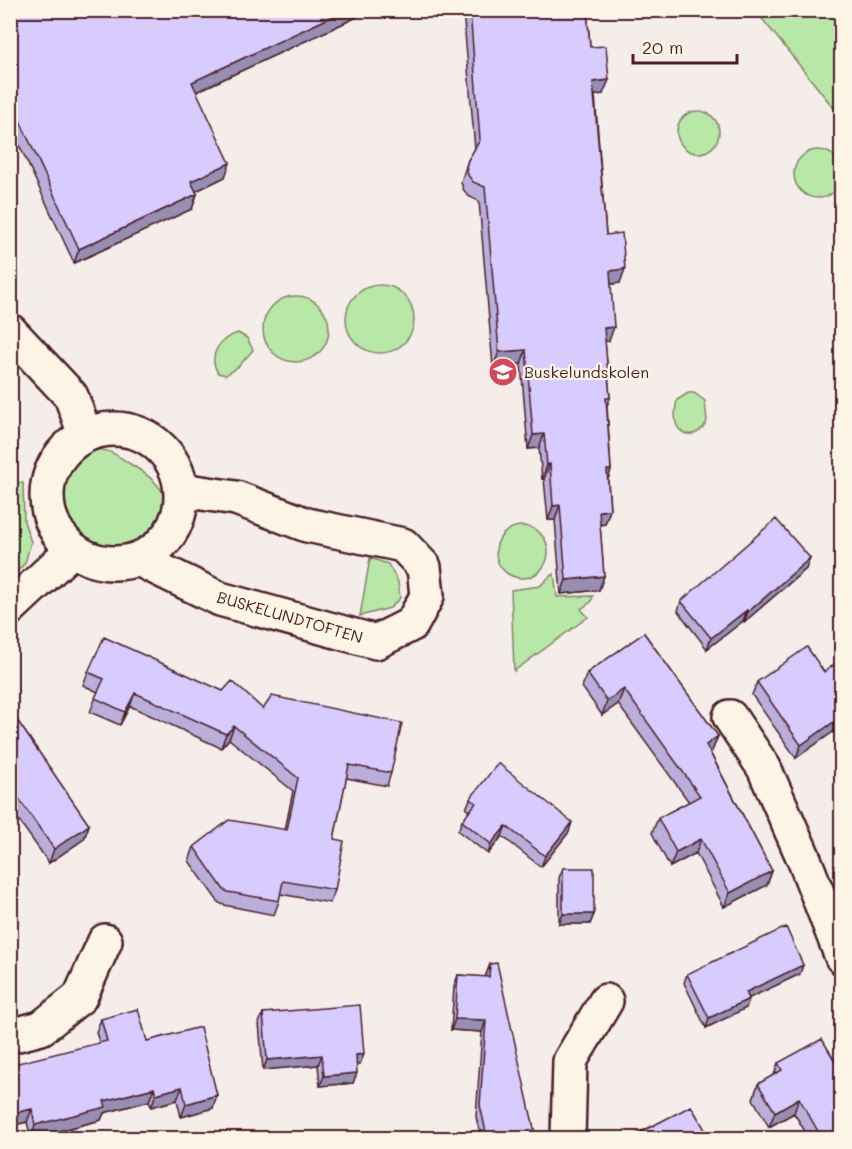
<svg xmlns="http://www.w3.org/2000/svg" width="852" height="1149" font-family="Mali,sans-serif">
<rect width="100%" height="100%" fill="#f5edea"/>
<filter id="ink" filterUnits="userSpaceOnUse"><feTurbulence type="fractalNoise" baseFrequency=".0167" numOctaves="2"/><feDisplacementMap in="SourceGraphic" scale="12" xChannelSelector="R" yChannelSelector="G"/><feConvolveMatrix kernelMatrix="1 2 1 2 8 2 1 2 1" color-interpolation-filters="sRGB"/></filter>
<g filter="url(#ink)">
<path fill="#b8e8a7" stroke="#818469" stroke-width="1.5" d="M756 11H841V117Z
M677 132a21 21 0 1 1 42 0a21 21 0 1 1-42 0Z
M794 174a24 24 0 1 1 48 0a24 24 0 1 1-48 0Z
M346 319a34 34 0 1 1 68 0a34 34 0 1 1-68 0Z
M263 329a33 33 0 1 1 66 0a33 33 0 1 1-66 0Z
M238 333 247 338 253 350 239 366 226 375 218 373C207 355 220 338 238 333Z
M688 393H694L705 401 707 421C702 432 689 440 679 429 673 422 675 409 677 400Z
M93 449C112 450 116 455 132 465 153 478 176 495 162 523 159 529 152 537 146 540 130 548 112 546 95 546L71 523 61 493 66 467 78 456Z
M11 482 23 483 24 521 31 542 25 563 11 578Z
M496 552a26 26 0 1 1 52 0a26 26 0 1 1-52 0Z
M370 558 388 564 398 582 400 598 390 608 360 616Z
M554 574 557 597 593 596 591 602 581 609 588 617 514 671 511 590 540 586 550 576Z"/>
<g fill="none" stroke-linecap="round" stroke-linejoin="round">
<g stroke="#4a1f2b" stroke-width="38">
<path id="minor" d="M10 331 71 396 85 434
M47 496a67 67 0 1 1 134 0a67 67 0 1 1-134 0Z
M138 559 220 599 376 642 412 624 427 596 424 567 403 545 307 525 236 498 181 490
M10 608 73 549
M730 717 764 768 804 859 842 957
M10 1036 41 1028 80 997 105 941
M568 1138 570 1061 606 1001"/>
</g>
<use href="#minor" stroke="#fcf5e5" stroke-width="33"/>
</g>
<path fill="#baafda" stroke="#4a1f2b" stroke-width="1.5" d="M10 10H372L196 92 225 177 196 191 197 194 192 209 74 263 10 125Z
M463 10H587L590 47 603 94 595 95 606 235 620 283 611 284 609 341H605L610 398 607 406 611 470 608 479 610 510 605 524 600 525 604 576 599 590 561 594 555 520H548L544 479H542L539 448 528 449 521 364 493 367 479 201 468 196 463 189 461 182 468 160 475 149Z
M806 569 744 622 743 621 707 649 678 611 681 601Z
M644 633 718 736 712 751 710 752 772 871 767 885 724 907 696 853 670 867 652 833 658 818 689 802 618 704 602 715 582 687 587 673Z
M842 659V729L840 727 796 758 752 695 757 682 824 672Z
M88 672 223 691 263 709 391 773 387 786 346 778 334 839 335 890 330 903 280 894 279 901 274 915 224 905 219 903 189 861 194 847 285 830 293 791 229 739 221 748 130 706 120 725 90 712 98 692 83 685Z
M10 710 89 825 84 839 49 863 10 808Z
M470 799 569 832 541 867 502 836 488 854 458 831 462 821 469 811 466 809Z
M563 868 594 914 590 924H559V878Z
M490 964 535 1133 481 1138 476 1117 482 1032 451 1030 454 987 458 975 485 977Z
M687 974H800L749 998 746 1008 706 1028 684 983Z
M263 1013 364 1054 360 1064H356L353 1083 320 1086 318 1065 263 1070 259 1023Z
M101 1019 147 1041 213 1108 181 1117 177 1100 151 1107 149 1101 104 1113 101 1120 31 1138 27 1122 10 1126 99 1042 96 1032Z
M778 1063 842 1138H809L794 1113 769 1127 753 1099 758 1084 774 1075Z"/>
<path fill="#978eb2" stroke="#4a1f2b" stroke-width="1.5" d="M346 10H372L187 96 192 82Z
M609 80 603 94 588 96 593 82Z
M230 163 225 177 186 196 191 181Z
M197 194 192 209 74 263 79 249Z
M625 269 620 283 604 285 610 271Z
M614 327 609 341 598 342 604 328Z
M526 350 521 364 493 367 499 352Z
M544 434 539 448 528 449 533 435Z
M550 464 544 479H542L547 465Z
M607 470H611L606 484Z
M560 505 555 520H548L553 506Z
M610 510 605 524 594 525 599 511Z
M810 558 806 569 744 622 748 612Z
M604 576 599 590 561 594 566 580Z
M747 610 743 621 707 649 711 638Z
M624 689 618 704 602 715 607 701Z
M135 693 130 706 120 725 125 712Z
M842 716V723L840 727 796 758 801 745Z
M234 726 229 739 221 748 226 734Z
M718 736 712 751 701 759 706 745Z
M572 822 569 832 541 867 545 856Z
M89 825 84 839 49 863 54 849Z
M506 826 502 836 488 854 491 844Z
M701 839 696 853 670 867 676 852Z
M772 871 767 885 724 907 730 893Z
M563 914H594L590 924H559Z
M803 965 800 974 743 1001 746 992Z
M749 999 746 1008 706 1028 709 1018Z
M455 1019 486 1020 482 1032 451 1030Z
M364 1054 360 1064 352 1065 356 1055Z
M322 1055 318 1065 263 1070 267 1060Z
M357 1073 353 1083 320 1086 324 1076Z
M182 1087 177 1100 151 1107 156 1094Z
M154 1088 149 1101 104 1113 101 1120 31 1138 35 1125 104 1101Z
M217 1095 213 1108 181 1117 186 1104Z
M799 1098 794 1113 769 1127 775 1112Z
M32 1109 27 1122 10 1126V1114Z
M535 1133 534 1138H522L523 1136Z"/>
<path fill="#d8cbfe" stroke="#4a1f2b" stroke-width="1.5" d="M10 10H346L192 82 230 163 191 181 197 194 79 249 10 99Z
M470 10H587L590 47 606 46 609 80 593 82 606 235 622 233 625 269 610 271 614 327 604 328 610 398H606L611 470H607L610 510 599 511 604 576 566 580 560 505 553 506 550 464 547 465 544 434 533 435 526 350 499 352 485 187 473 182 468 175 466 167 468 160 480 140Z
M776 519 810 558 748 612 747 610 711 638 681 601Z
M644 633 718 736 706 745 772 871 730 893 701 839 676 852 658 818 700 796 624 689 607 701 587 673Z
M104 637 223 691 232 681 263 709 272 696 402 723 391 773 349 765 334 839 344 841 335 890 283 881 279 901 228 892 224 890 194 847 229 820 287 830 298 778 234 726 226 734 135 693 125 712 95 698 104 679 88 672Z
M807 647 824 672 842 659V716L801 745 757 682Z
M10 710 89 825 54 849 10 786Z
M498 763 572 822 545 856 506 826 491 844 462 821 476 803 470 799Z
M563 868H594V914H563Z
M786 927 803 965 746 992 749 999 709 1018 687 974Z
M497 963 535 1133 523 1136V1138H479L487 1137 480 1105 486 1020 455 1019 458 975 489 977 490 964Z
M360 1005 364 1054 356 1055 357 1073 324 1076 322 1055 267 1060 263 1013Z
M138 1009 147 1041 200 1027 217 1095 186 1104 182 1087 156 1094 154 1088 104 1101 106 1107 35 1125 32 1109 10 1114V1065L107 1041 101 1019Z
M822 1039 842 1073V1138H822L799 1098 775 1112 758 1084 782 1070 778 1063Z
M691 1106 710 1138H629Z"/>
</g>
<defs>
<g id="school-disc" transform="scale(1.5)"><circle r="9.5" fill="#d1495b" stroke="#fcf5e5"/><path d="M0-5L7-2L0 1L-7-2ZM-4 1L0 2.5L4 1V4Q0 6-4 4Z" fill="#fff"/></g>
</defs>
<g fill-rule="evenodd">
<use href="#school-disc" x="503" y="372"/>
</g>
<g text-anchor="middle" stroke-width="4.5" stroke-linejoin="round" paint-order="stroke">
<g font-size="16" fill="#4a1f2b" stroke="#fcf5e5" text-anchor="start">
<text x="524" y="378">Buskelundskolen</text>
</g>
<g font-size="16" fill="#4a1f2b" stroke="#fcf5e5">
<text transform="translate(290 617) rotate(16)" y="6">BUSKELUNDTOFTEN</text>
</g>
</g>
<rect width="852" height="1149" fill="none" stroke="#fcf5e5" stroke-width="36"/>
<rect x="18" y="18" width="816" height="1113" fill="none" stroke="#4a1f2b" stroke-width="2" filter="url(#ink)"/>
<path d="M633 54v9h104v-9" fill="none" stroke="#4a1f2b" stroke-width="3"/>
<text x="642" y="54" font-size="18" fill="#4a1f2b" stroke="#fcf5e5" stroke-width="4.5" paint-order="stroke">20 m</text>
</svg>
